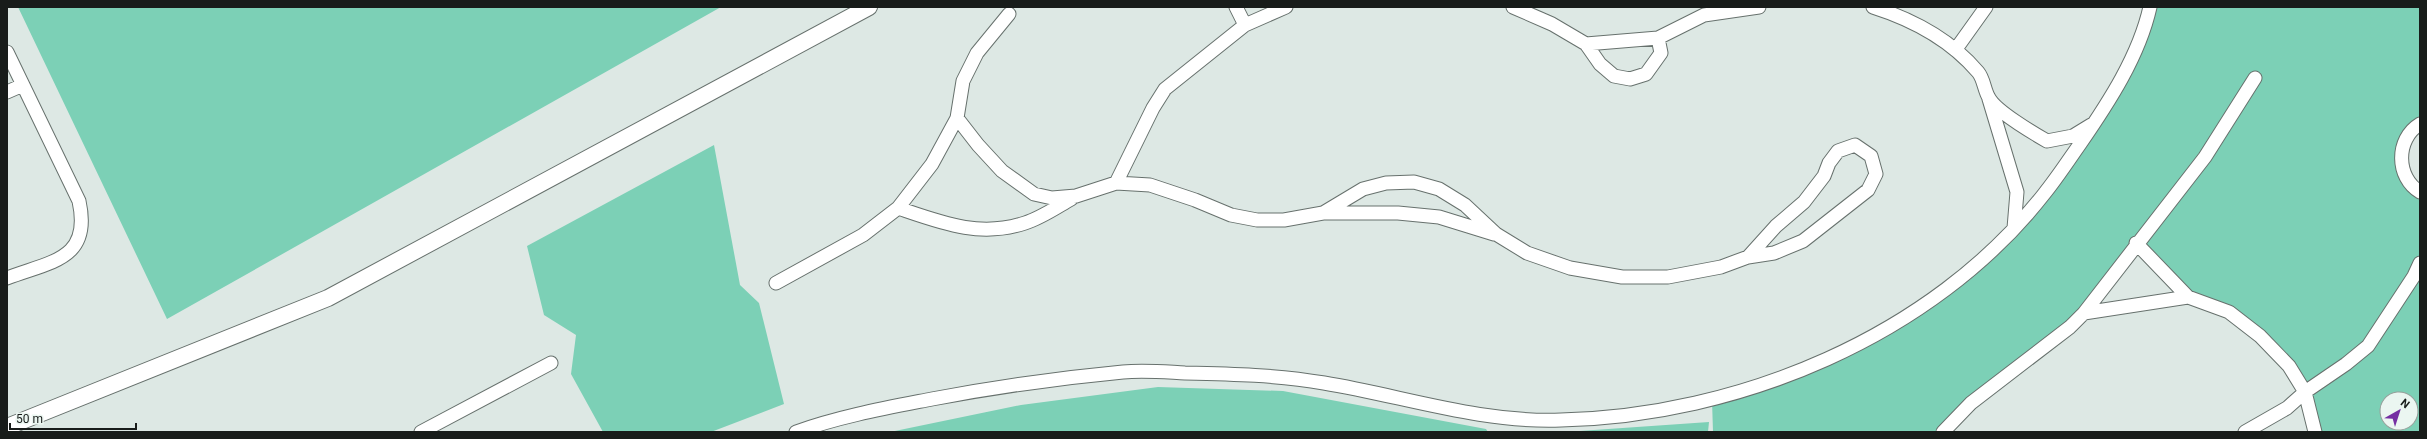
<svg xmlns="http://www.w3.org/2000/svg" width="2427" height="439" font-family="Roboto,sans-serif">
<rect width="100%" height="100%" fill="#dde8e4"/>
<path fill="#7cd0b6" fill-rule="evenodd" d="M18 7H721L167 319Z
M2150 7H2420V124L2401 165 2420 192V263L2368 346 2305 392 2260 336 2188 297 2136 243 2084 313 1943 432H1713L1712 400 1889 326 2003 239 2103 111Z
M714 145 740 285 759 303 784 404 711 432H603L571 374 576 335 544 315 527 246Z
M2420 272V432H2314L2306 399 2348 371 2369 353ZM2387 399H2411V423H2387Z
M1158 387 1283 391 1486 429 1488 432H890L1021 405Z
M1709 422 1708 432H1565Z"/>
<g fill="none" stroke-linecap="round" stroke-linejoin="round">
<g stroke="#67716d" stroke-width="15">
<path id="minor" d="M1236 7 1245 25
M1286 7 1245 25 1165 89 1153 108 1116 183 1150 185 1195 200 1231 215 1257 220H1284L1323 213 1363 189 1386 183 1414 182 1439 189 1465 205 1496 234 1527 253 1570 268 1622 277H1668L1721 267 1748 257 1774 253 1803 241 1868 190 1876 174 1871 156 1855 145 1838 151 1829 163 1824 176 1804 202 1776 226 1748 257
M1513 7 1552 24 1586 44 1600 64 1614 76 1630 79 1646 74 1661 53 1658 38
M1873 7C1914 20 1950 39 1978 72 1984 79 1984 90 1989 98 1996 111 2033 133 2047 141L2073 136 2091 125
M1586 44 1658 38 1704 15 1759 7
M1956 49 1986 7
M7 52 79 201C92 260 51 261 7 278
M7 92 23 85
M1989 99 2017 192 2014 228
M957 118 978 145 1002 171 1034 194 1052 198 1076 196 1116 183
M2420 124C2395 139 2396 178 2420 192
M898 208C942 223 980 238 1025 223 1041 218 1057 207 1071 199
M1323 213H1398L1439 217 1494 234
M2136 243 2188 297 2084 313 2205 157 2255 78
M776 283 863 235 898 208 932 164 957 118 963 81 977 53 1009 14
M2188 297 2229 312 2260 336 2289 366 2305 392 2315 432
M421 432 551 363
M796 432C841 416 886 408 932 399 995 387 1059 378 1123 372 1144 370 1165 372 1185 373 1232 374 1278 375 1324 383 1403 396 1480 423 1561 420 1738 416 1932 337 2044 194 2057 178 2068 161 2080 144 2109 102 2139 56 2150 7
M1943 432 1971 403 2070 327 2084 313
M2245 432 2287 408 2305 392 2346 364 2368 346 2414 276 2420 263"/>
</g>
<g stroke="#67716d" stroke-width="18">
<path id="tertiary" d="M7 427 328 298 869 7"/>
</g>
<use href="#minor" stroke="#fff" stroke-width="13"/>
<use href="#tertiary" stroke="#fff" stroke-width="16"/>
</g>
<rect width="2427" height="439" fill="none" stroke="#181c1a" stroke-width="16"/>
<g transform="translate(2399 411) rotate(39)"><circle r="19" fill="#ebf6f1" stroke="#979f9b"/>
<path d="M0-3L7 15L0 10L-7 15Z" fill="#752fa3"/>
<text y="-6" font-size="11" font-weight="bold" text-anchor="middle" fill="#181c1a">N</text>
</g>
<path d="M10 423v6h126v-6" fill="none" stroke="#181c1a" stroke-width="2"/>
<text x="16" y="423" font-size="12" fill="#181c1a" stroke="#ebf6f1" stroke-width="3" paint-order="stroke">50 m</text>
</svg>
